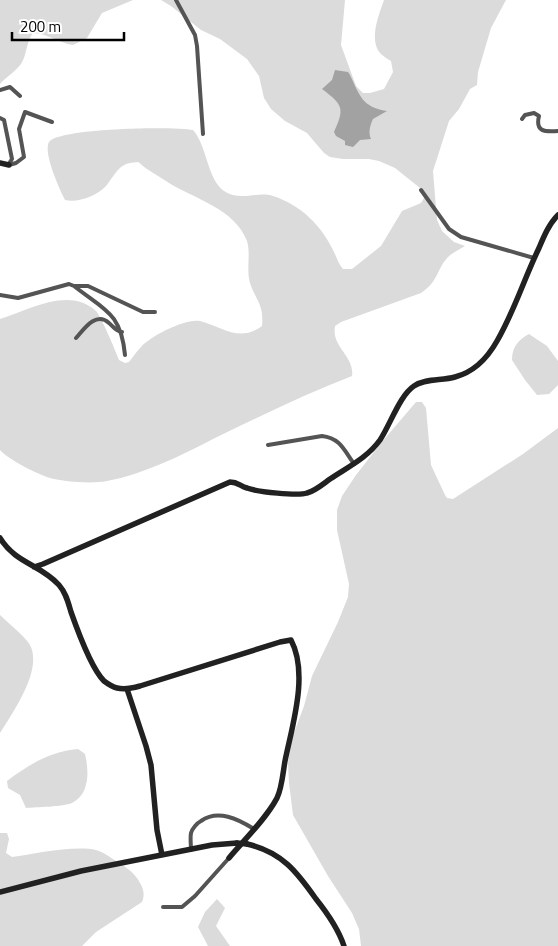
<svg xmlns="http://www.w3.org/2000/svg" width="558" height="946" font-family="'Titillium Web',sans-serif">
<rect width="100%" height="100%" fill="#fff"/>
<path fill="#dbdbdb" d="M0 0H133L102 13 87 38 73 45C59 43 46 33 33 33 26 42 27 55 21 64 15 72 6 77 0 84Z
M161 0H345L341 45 356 86 363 93H370L384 89 393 72 391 61C388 59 384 57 381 54 368 40 379 15 384 0H506L491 28 478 72 477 85 470 89 459 109 449 121 433 171 437 220 442 231 454 242 465 246C460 249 452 253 448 257 436 270 439 281 421 293L341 322 335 326C331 347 355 356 352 376 305 394 259 417 213 439 180 456 144 474 107 481 92 484 65 482 50 478 37 474 9 460 0 450V319C29 310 69 286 96 311 101 316 116 352 119 360L125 363 129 362C133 357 136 352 141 347 150 336 186 318 200 321 223 327 239 343 262 326 264 304 256 301 250 283 246 269 251 254 247 241 235 209 195 199 169 183 162 178 154 174 147 169 144 167 140 163 138 162 137 162 130 163 130 163 118 165 113 178 106 186 97 196 78 203 65 200 59 188 43 153 49 142 58 128 174 126 193 130 207 145 207 179 224 191 240 202 257 191 273 196 301 205 322 226 334 252 337 258 338 263 343 269H352L381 246 402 211 421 203 424 198 423 191 420 188 395 168 379 161 369 159H343L330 157 324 153 307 133 285 121 271 109 264 98 259 76 247 59 220 39 201 30 171 6Z
M529 334 547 346 558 361V385L549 394 537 395 525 380 512 360C512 347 518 340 529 334Z
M416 402H422L426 408 431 465 445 495 447 498 453 499 523 454 558 428V946H361L359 929 352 913 328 876 293 815 289 783 288 763 291 741 304 706 312 676 338 622 348 597 349 584 337 530V510L342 496 356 475 381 443Z
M0 615C8 623 25 636 30 645 43 670 13 712 0 733Z
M78 749 85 754C89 771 90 794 72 803 63 807 36 807 26 808L20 795 8 788 7 781C28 765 51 751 78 749Z
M0 833H7L9 839 6 853 12 857C34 854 74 845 96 850 103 852 110 857 116 861 123 865 132 871 137 878 142 886 146 892 142 902L96 932 82 946H0Z
M217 899 225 908 216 926 230 946H208L198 927 205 912Z"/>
<path fill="#a2a2a2" d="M335 70 348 72 350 75C360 96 362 107 387 111L373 119C370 126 368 132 371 139L360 140 353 147 345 145V141L336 136 334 132C345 108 343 105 322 89L332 80Z"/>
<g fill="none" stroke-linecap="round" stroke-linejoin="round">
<path stroke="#545454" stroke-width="4" d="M176 0 195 35 197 46 203 134
M0 90 10 87 20 96
M0 118 4 120 12 159 8 165
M522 119 525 115 534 113 539 116C535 132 545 132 558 131
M9 165 16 163 24 157 19 129 25 112 52 122
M421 190 449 229 461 237 534 258
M74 286C104 310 121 312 125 355
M0 295 18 298 69 284 74 286H88L143 312H155
M76 338C84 329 96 311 109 323 114 327 115 331 122 332
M268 445 322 436C340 438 344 450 354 464
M191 850C191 845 190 838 191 833 192 829 197 823 201 821 218 809 238 819 254 829
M163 907H182L195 896 229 858"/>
<path stroke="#212121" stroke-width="5.5" d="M0 163 9 165
M0 538C16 564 40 564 59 585 66 593 68 602 71 612 77 629 92 669 104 681 108 684 113 687 117 688 125 690 133 688 140 686L280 642 291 640C309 674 292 726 285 761 283 772 282 788 277 798 266 819 244 840 229 858
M34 567 43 564 230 482C238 482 240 486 247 488 257 492 298 496 307 493 315 491 323 484 330 479 348 467 367 458 380 440 390 425 400 395 414 386 426 378 442 381 455 377 474 372 488 357 497 341 514 312 524 279 539 248 544 236 549 224 558 215
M127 689 146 746 151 765 157 830 162 855
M247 844C282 852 297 872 316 899 328 914 338 928 344 946
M0 892 81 871 212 845 237 843"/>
<path stroke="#212121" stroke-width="5.5" d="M237 843 247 844"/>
</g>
<path d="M12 32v8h112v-8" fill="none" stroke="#000000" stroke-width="2.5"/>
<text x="20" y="32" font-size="15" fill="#000000" stroke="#ffffff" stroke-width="4" paint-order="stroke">200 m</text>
</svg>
